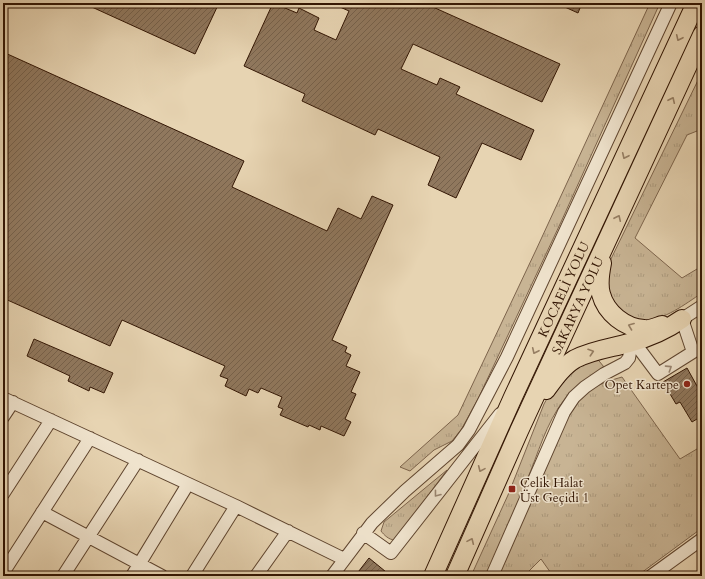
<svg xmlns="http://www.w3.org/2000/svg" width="705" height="579" font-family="Cardo,serif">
<defs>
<pattern id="grass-tufts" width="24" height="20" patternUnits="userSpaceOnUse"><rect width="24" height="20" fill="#c8b494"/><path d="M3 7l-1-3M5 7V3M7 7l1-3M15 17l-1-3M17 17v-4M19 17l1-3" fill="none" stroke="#ac9a7e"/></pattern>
<pattern id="building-hatch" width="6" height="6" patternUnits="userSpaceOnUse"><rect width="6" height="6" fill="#90785e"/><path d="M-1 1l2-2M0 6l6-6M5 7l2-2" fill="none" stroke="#76614b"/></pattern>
</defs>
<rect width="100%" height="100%" fill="#e7d4b2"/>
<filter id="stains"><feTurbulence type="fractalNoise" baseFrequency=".005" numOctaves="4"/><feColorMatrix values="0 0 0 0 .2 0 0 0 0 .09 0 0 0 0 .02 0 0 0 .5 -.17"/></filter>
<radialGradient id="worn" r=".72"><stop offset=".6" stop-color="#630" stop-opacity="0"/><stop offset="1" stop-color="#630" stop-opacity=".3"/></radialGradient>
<path fill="url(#grass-tufts)" stroke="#7d644c" d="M650 3H660L561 222 478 399 461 430 452 441 434 450 410 471 400 467 458 415 536 250Z
M702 72V129L687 135 635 238 682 278 702 266V293C685 304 665 320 643 321 636 322 627 316 620 314L605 285 609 263Z
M595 356 604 367C590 377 575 386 564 400 546 423 538 454 527 480 515 513 501 544 487 576H471L508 495 544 404 554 386 567 373Z
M622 377 680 459 702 446V528L637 576H553L541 559 524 576H497L572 408C585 389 601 383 622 377Z
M447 470 395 540C389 540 384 535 381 531L384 522Z"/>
<path fill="url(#building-hatch)" stroke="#321503" d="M83 3H219L195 54Z
M273 3 297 13 299 8 319 18 314 30 336 40 349 11 331 3H424L560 64 542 102 413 44 401 69 437 85 440 78 460 87 456 94 534 130 521 160 482 143 456 198 428 185 440 157 378 129 375 135 360 128 302 101 305 94 244 66Z
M556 3H582L578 13Z
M3 52 244 161 232 187 327 231 338 208 361 219 372 196 393 205 332 340 347 347 345 352 351 355 346 366 360 372 351 392 356 394 345 419 351 422 344 436 321 426 320 430 309 425 308 427 280 415 283 409 278 407 282 397 261 388 258 393 249 389 246 396 225 386 228 379 220 376 225 366 122 320 110 346 3 298Z
M34 339 113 373 104 393 90 387 89 391 68 381 70 376 27 356Z
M687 368 702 395V416L692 422 680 402 676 404 663 382Z
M369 558 391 576H355Z"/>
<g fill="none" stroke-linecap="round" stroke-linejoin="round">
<g stroke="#5f452f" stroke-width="14">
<path id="minor" d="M634 342 658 374 693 352 682 319 702 306
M3 398 236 506 344 559
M3 417 13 402
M3 494 51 420
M42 512 162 576
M363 533 391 553 500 414
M3 573 90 438
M63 576 138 460
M132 576 188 484
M192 576 236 506
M256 576 288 531
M332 576 372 523 405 491 458 445 469 430 507 357 671 3
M492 576 564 412 574 397 585 387 604 374 625 363 629 358 630 352 629 343
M651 576 702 539"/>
</g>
<g stroke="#321503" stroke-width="20">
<g id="highway">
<path d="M602 263C600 273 598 284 601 294 606 313 625 328 644 329 650 330 656 327 662 325"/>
<path d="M546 390C554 379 563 366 575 359 592 350 611 348 629 343 648 338 665 331 682 319"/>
<path id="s1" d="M433 576 513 397 696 3"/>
<path id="s2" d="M455 576 519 431 702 35"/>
</g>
</g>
<use href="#minor" stroke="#efe3cd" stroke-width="12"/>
<use href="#highway" stroke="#e7d4b2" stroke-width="18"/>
</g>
<defs><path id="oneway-chevron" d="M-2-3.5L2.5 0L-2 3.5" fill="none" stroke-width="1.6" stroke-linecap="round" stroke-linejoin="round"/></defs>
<g stroke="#967e63">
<use href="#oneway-chevron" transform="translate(679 38) rotate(115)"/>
<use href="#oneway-chevron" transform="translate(672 100) rotate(-65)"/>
<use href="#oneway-chevron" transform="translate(625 156) rotate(115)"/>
<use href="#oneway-chevron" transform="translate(618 218) rotate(-65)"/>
<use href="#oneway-chevron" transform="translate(631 326) rotate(-159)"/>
<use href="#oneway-chevron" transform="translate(535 351) rotate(115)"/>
<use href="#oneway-chevron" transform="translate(591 352) rotate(-18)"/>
<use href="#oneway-chevron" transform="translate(481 469) rotate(114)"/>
<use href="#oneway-chevron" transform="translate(471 541) rotate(-66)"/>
</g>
<g stroke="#9a8672">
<use href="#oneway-chevron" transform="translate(669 368) rotate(-33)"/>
<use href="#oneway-chevron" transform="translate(437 494) rotate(128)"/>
</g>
<g fill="#8f2418" stroke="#efe3cd" stroke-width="1.5">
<circle cx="687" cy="384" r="4"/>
<rect x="508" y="485" width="8" height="8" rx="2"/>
</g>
<g text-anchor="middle" stroke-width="3" stroke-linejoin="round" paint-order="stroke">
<g font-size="13" fill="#321503" stroke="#efe3cd">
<text dy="5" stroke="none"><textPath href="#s1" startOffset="315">KOCAELİ YOLU</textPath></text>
<text dy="5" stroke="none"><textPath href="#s2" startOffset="297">SAKARYA YOLU</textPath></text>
</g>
<g font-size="13" fill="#321503" stroke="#efe3cd" text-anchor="end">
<text x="679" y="389">Opet Kartepe</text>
<text x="520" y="487" text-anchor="start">Çelik Halat<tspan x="520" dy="15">Üst Geçidi 1</tspan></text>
</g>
</g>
<rect width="705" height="579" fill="none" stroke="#e7d4b2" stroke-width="16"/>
<rect x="4" y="4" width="697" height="571" fill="none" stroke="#321503" stroke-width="2"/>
<rect x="8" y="8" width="689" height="563" fill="none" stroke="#321503"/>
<rect width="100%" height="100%" filter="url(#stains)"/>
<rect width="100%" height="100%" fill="url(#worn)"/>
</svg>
